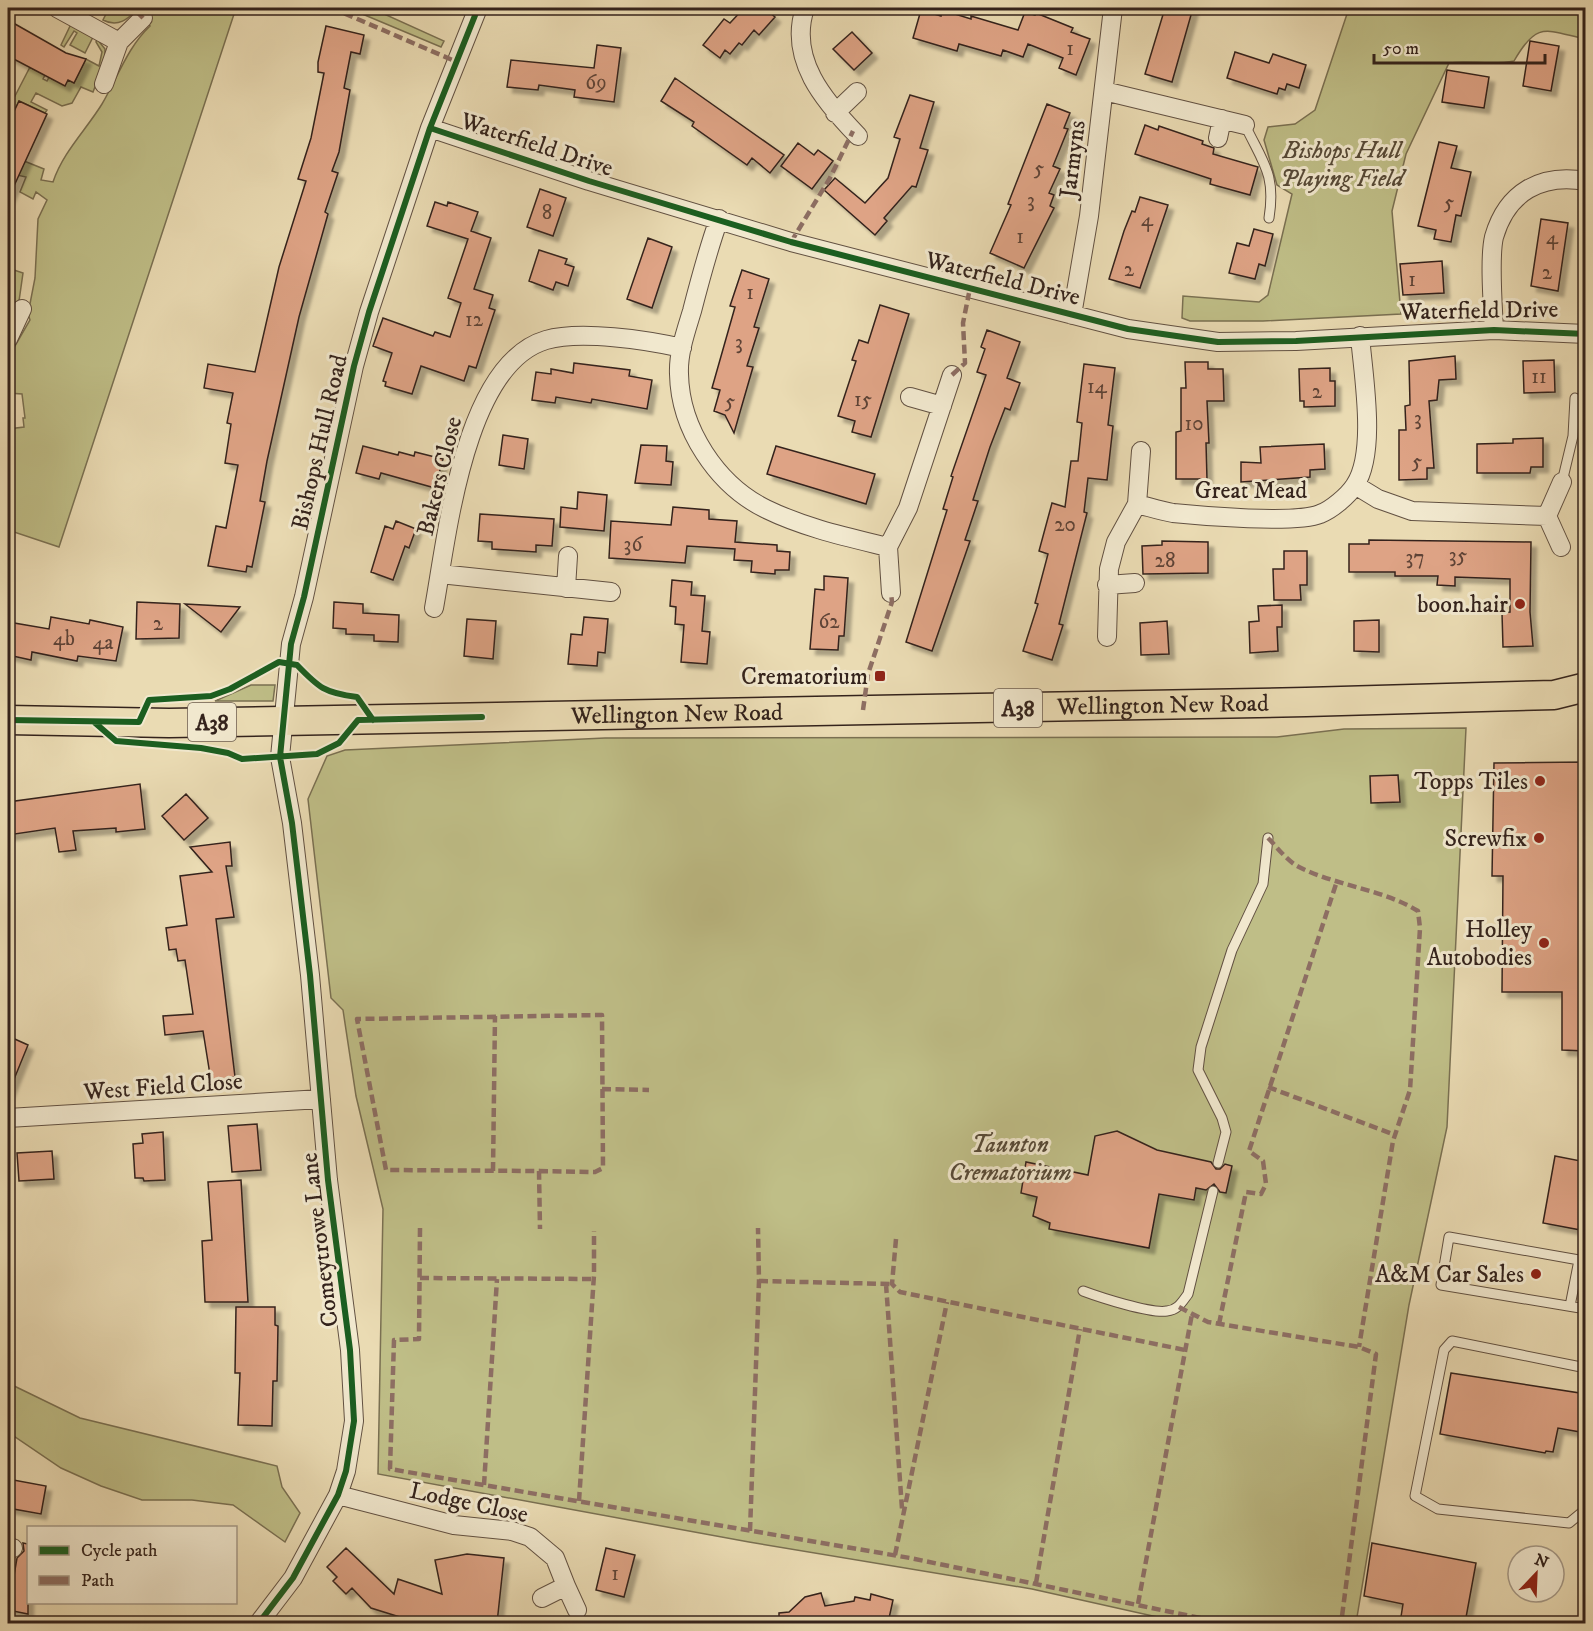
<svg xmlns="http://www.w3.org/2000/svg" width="1593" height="1631" font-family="'IM FELL DW Pica',serif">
<defs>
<filter id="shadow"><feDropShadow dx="5.5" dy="5.5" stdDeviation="1.5" flood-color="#0004"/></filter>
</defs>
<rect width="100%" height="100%" fill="#eadbb3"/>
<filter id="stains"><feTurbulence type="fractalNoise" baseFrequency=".00333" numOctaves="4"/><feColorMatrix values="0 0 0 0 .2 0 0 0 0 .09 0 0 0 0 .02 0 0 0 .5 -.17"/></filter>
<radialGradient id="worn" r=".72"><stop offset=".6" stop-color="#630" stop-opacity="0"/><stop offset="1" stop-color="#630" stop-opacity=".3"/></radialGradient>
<path fill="#bfbe87" stroke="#7a7052" stroke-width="1.5" d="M109 8H139C128 19 118 28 103 20Z
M153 8H236L59 547 8 530V429L24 427 23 418H25L22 394 8 393V358L30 320 28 314 35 278 38 219 47 200 36 192 33 199 20 192 26 177 8 173V169L16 172 24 161 44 169 41 180 53 182C63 152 86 130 102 104 118 77 127 48 150 26L143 18Z
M348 8H371L444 41 441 47Z
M1349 8H1585V39C1545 30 1537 21 1514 61 1492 66 1471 60 1449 63L1406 154 1392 211 1401 314 1263 321H1190L1182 318 1183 296 1259 302 1268 295 1292 194 1277 185 1264 140 1268 127 1295 124 1315 110Z
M71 24 93 37 85 53 70 45 77 33 74 31 64 47 61 45Z
M97 39 105 49V61L93 92 81 87 72 103 62 106 36 93 31 102 47 110 45 113 19 101 8 124V92L15 96 30 67 45 75 43 79 47 81 61 54 56 73 74 83 86 59 99 66 102 52 96 42Z
M8 268 23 273 19 301 14 312 8 309Z
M251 685H275L273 701H215Z
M1466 728 1447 1127 1409 1305 1356 1623H1184L1032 1589 749 1542 378 1474 383 1209 356 1096 343 1010 331 998 308 799 327 756 345 750 605 738 1277 737 1344 729Z
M8 1383 80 1418 277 1466 282 1487 300 1513 285 1542 233 1505 192 1500H142L101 1486 61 1468 8 1432Z"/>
<path fill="#dea385" stroke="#34231c" stroke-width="1.5" filter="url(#shadow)" d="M744 8H764L775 17 759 35 754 30 742 45 739 43 730 54 725 50 720 58 703 45 724 19 730 23Z
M1165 8H1193L1172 82 1145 74Z
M921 10 941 16 942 10 971 19V16L1018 30 1025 12 1035 15 1036 13 1073 28 1071 32 1090 39 1076 75 1059 68 1063 58 1028 44 1023 57 1003 50 1001 56 959 44 957 51 913 38Z
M8 20 66 53 86 59 74 83 68 80 65 86 8 56Z
M326 26 364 35 360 54 351 52 344 88 350 90 339 152 332 171 338 173 325 212 328 214 299 317 267 461 260 501 265 502 252 567 247 566 246 572 208 566 216 526 226 528 238 465 225 463 231 424 227 423 233 393 204 388 208 364 255 372 279 267 306 181 298 179 311 138 324 73 318 72V62Z
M852 32 872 53 854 70 833 49Z
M1530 41 1559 46 1551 91 1523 86Z
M597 45 621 48 614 102 574 97 575 90 539 85 538 90 507 87 511 60 594 68Z
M1235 52 1269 63 1273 54 1306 65 1299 88 1287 84 1285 90 1279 88 1277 94 1227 78Z
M1447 70 1489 77 1484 108 1442 102Z
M675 78 784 155 770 173 752 158 747 165 692 126 694 122 661 101Z
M910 95 934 102 920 148 928 150 916 187 912 186 884 218 887 221 875 235 824 190 835 178 865 203 888 178 900 139 894 137Z
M19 101 47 114 8 199V124Z
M1047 104 1070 113 1064 128 1068 129 1053 166 1060 169 1049 193 1054 195 1050 206 1054 208 1024 268 990 253 1011 205 1008 204Z
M1145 125 1158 130 1159 126 1203 141 1202 144 1214 148 1213 154 1258 167 1250 195 1210 184 1211 179 1135 154Z
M1439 142 1457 146 1451 168 1471 172 1461 216 1456 215 1451 242 1434 239 1436 230 1418 226Z
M798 143 814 155 818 150 833 161 812 189 781 166Z
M540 189 566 198 553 236 527 227Z
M1140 197 1168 205 1140 288 1109 279 1124 231 1132 211 1135 212Z
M435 202 447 206 448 202 478 212 471 231 491 238 474 289 493 295 489 308 495 310 476 368 469 366 464 381 421 366 412 394 385 386 386 382 383 381 392 353 373 346 383 318 433 336 435 332 450 337 461 303 448 298 468 239 427 226Z
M1541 219 1568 223 1558 291 1531 286Z
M1254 229 1273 234 1265 266 1259 264 1255 279 1229 273 1237 243 1249 246Z
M648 238 672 247 652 308 627 299Z
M539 250 567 259 565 264 574 267 568 286 556 282 553 290 529 281Z
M1442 261 1444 293 1403 295 1400 264Z
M742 270 769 279 754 327 759 328 747 366 753 367 734 433 725 415 714 411 720 390 712 388 735 307 730 306Z
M880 305 909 314 871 437 852 432 855 421 838 416 856 361 852 360 859 340 868 343Z
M987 330 1020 342 1007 378 1020 383 1010 410 1005 408 990 447 973 500 978 501 965 540 970 541 932 651 906 642 947 510 943 509 953 477 951 476 986 375 977 372 985 349 981 347Z
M1455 356 1456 379 1439 380 1437 400 1429 401 1434 468H1427V479L1399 480V430H1406L1405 406 1410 405 1409 361Z
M1554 360 1555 392 1524 393 1523 361Z
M1185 362H1208V369H1223L1224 401H1207L1209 443H1206L1207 479H1176V432L1181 431V388H1186Z
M574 363 630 370 629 376 652 380 647 409 592 399 591 403 556 397 555 403 532 400 536 372 551 374V369L573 373Z
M1084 364 1115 368 1108 425 1113 426 1107 480 1088 478 1084 512 1087 513 1059 624 1063 625 1052 660 1023 651 1038 604 1035 603 1048 554 1039 551 1052 503 1065 507 1071 461H1078L1082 423 1077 422Z
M1330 368V381H1335V406L1304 407V401H1300L1299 369Z
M503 435 528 439 524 469 499 465Z
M1543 438V467H1531L1530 473H1477V444L1513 443V439Z
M1324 444 1325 469 1310 470V477L1241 482V462L1261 463 1260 447Z
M641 445 667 446 666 461 673 462 671 485 635 483Z
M363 446 398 455 399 452 414 456 415 452 443 459 435 488 381 473 379 479 356 473Z
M776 446 875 474 866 504 767 474Z
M578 492 607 495 604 531 560 527 561 507 577 509Z
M673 507 709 510V519L737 521 735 542 777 545V551L790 552 789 570H775V574L751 572 752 561 734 560 735 549 687 546 685 563 609 558 611 521 671 525Z
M480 514 554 519 552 546 536 545V552L492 549V542L478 541Z
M396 521 416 529 409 548 405 546 393 580 371 572 385 526 393 529Z
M1369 540 1531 542 1530 612 1533 646 1503 647 1502 613 1510 612V579L1455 577V586L1437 585 1438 576H1395V572H1349V544H1369Z
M1162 541 1208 542V573L1143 574 1142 546 1162 545Z
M1284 551H1307V585H1300L1301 600H1274L1273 569H1284Z
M824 576 848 578 844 636H839L838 650 810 649 815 589 824 590Z
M672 580 692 582 691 595 705 596 702 631 710 632 707 664 681 662 684 625 675 624 676 607 670 606Z
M137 602 180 604 179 638 136 639Z
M334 602 363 604V613L399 615 398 642 374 641V635L346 634V629L333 628Z
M185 604 240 607 221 632Z
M1282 605V627H1277L1278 651 1250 653 1249 622 1259 621 1258 606Z
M51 617 89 624 90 620 123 627 116 661 78 656 77 661 32 652 31 660 8 655V622L49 629Z
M584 617 608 619 605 653 598 652 597 666 568 664 571 634 582 635Z
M467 619 496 621 493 659 464 656Z
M1379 620V652L1354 651V621Z
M1167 621 1169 654 1141 655 1140 623Z
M1586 762V1051L1562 1050V992H1502L1503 876H1492L1494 763Z
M1398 775 1400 802 1371 803 1370 776Z
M140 784 145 829 116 832V828L73 831 76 850 59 852 55 828 8 835V802Z
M186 794 208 818 184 840 162 816Z
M230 842 232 866H226L234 917 216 919 235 1077 211 1081 203 1031 165 1035 163 1016 193 1014 185 960 178 961 176 949 169 950 166 928 187 925 180 876 212 872 190 847Z
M8 1036 28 1045 8 1094Z
M257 1124 261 1170 232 1172 228 1126Z
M1117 1131 1157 1150 1211 1162 1216 1169H1220L1225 1164 1232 1166 1226 1193 1220 1192 1214 1184 1206 1190 1196 1188 1194 1200 1159 1194 1149 1248 1049 1229 1050 1223 1033 1216 1037 1197 1021 1193 1026 1162 1088 1175 1095 1136Z
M163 1132 165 1180 144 1181 143 1178H135L133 1144 143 1143 142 1134Z
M52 1151 54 1179 19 1181 17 1153Z
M1555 1156 1586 1162V1231L1543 1223Z
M241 1180 248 1302H205L202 1241 212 1240 208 1182Z
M236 1307H275V1325L278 1326 277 1381H273L272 1426 238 1425 240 1373H235Z
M1451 1373 1586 1394V1433L1558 1428 1553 1452 1546 1451 1545 1453 1440 1434Z
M8 1479 46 1486 41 1514 8 1508Z
M23 1543 28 1544V1614L8 1610 17 1558 24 1551Z
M1372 1543 1476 1563 1465 1623H1400L1403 1604 1364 1596Z
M346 1548 394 1594 398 1579 442 1594 435 1560 467 1554 504 1558 497 1623H419L371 1608 352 1588 346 1594 333 1581 337 1577 327 1567Z
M606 1548 635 1555 624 1597 596 1590Z
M821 1593 825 1606 854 1601 855 1597 870 1600 871 1594 893 1600 888 1623H777L779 1621V1613L789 1612 805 1597Z"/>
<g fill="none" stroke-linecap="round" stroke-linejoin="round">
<g stroke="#625142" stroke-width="11">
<path id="lane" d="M1245 125C1263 163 1276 174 1269 218
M1562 482 1573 436 1575 398
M1218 1163 1226 1132 1222 1118 1198 1070 1201 1047 1232 950 1263 884 1268 838
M1083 1291C1099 1297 1151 1314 1167 1311 1178 1310 1182 1302 1188 1294L1213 1191
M1570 1306 1579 1260 1449 1237 1441 1285 1586 1309
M1586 1368 1452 1341 1444 1350 1415 1496 1438 1509 1569 1523 1586 1509"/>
</g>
<g stroke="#625142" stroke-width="20">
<path id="street" d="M57 8 119 42
M805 8C788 59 824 101 858 136
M104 84 119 42 143 18
M1104 91 1245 125
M835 113 857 92
M430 128 589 181 791 242 1128 329 1218 342 1296 341 1494 330 1586 334
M1218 138 1222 119
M719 219C708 249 700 280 692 311 686 331 678 353 679 374 680 429 717 485 766 509 805 528 847 537 888 547L908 508 952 375
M1072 315 1089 216 1113 8
M1494 330C1493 307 1489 258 1494 237 1507 192 1541 173 1586 181
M8 339 22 309
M910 397 942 406
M1141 451 1137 504C1149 507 1161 511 1173 513 1202 516 1296 524 1320 514 1331 510 1348 496 1355 485 1377 452 1363 374 1360 336
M1355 485 1378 499 1412 511 1547 516
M888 547 891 593
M1561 547 1547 516 1562 482
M440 574 611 592
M1107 585 1135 583
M566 588 568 556
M434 608C447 537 464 364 546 340 580 330 647 340 682 348
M1107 637 1109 569 1116 542 1137 504
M8 1118 321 1099
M338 1495 454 1525 512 1531 530 1537 555 1558 566 1586 542 1598
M8 1547 13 1548
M566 1586 577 1610
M258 1624 293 1578 338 1495 346 1471 354 1421 350 1350 328 1180 310 975 292 823 280 757 291 644 304 597 354 366 369 312 430 128 478 8"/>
</g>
<g stroke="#34231c" stroke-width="31">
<g id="primary">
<path id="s1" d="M8 720 169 723 1306 702 1554 695 1586 687"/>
</g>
</g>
<use href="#lane" stroke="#f1e8ce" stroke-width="9"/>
<use href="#street" stroke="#f1e8ce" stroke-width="18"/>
<use href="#primary" stroke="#eadbb3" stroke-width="28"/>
<path stroke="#8d6e63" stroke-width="4.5" stroke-dasharray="9 4.5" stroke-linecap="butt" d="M332 8 457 62
M143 18 139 14 146 8
M791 242 830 178 853 131
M952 375 965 363 963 323 970 288
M863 710 868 674 892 602 891 593
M1268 838C1277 847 1287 861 1299 867 1337 886 1382 889 1418 911L1420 928 1410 1090 1393 1141 1359 1347
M1268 1087 1395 1135
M602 1089 649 1090
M493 1171 495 1016
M539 1171 595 1172 603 1168 602 1015 357 1019 386 1170 539 1171 540 1229
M420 1228 419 1339 394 1340 390 1469 910 1558 1229 1624
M896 1239 892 1284 900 1292 1185 1350
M420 1278 594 1279
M759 1281 892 1284
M886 1284 902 1509
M1179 1307 1208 1322 1359 1347 1376 1354 1341 1624
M1219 1324 1246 1192 1261 1194 1266 1184 1263 1161 1249 1151 1337 881
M484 1485 497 1279
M579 1501 594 1275V1231
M750 1531 759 1281 758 1228
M895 1555 947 1302
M1036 1583 1080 1329
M1138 1604 1192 1314"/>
<g stroke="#f1e8ce" stroke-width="10">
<path id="cycleway" d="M430 128 589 181 791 242 1128 329 1218 342 1296 341 1494 330 1586 334
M8 720 139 722 149 700 211 696 230 689 279 662 297 665C319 688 325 693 357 697L373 720
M94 722 116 741 201 748 228 753 242 759 317 754 339 743 358 720 482 717
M258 1624 293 1578 338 1495 346 1471 354 1421 350 1350 328 1180 310 975 292 823 280 757 291 644 304 597 354 366 369 312 430 128 478 8"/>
</g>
<use href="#cycleway" stroke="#1b5e20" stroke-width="6"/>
</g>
<g fill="#8f2418" stroke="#f1e8ce" stroke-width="2">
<circle cx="1520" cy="604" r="6"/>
<rect x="874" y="670" width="12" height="12" rx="3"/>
<circle cx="1540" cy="781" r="6"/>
<circle cx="1539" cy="838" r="6"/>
<circle cx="1544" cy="943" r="6"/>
<circle cx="1536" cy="1274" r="6"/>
</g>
<g text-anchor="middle" stroke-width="6" stroke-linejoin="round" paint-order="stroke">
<g font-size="21" fill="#5e4336">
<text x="1070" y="55">1</text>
<text x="596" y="89">69</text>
<text x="1039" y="175">5</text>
<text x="1031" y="207">3</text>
<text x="1449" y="209">5</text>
<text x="547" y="219">8</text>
<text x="1147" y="226">4</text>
<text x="1020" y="243">1</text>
<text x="1552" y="244">4</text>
<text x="1129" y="276">2</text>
<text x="1547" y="279">2</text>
<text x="1412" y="286">1</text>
<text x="750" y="299">1</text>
<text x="474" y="326">12</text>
<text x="739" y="349">3</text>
<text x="1539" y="383">11</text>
<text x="1097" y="393">14</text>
<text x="1317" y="398">2</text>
<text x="863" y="406">15</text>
<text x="730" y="408">5</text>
<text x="1418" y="425">3</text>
<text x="1194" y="430">10</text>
<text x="1417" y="468">5</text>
<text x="1065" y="531">20</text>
<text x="633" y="551">36</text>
<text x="1458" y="562">35</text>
<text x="1415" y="564">37</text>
<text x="1165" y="567">28</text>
<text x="829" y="628">62</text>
<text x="158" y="630">2</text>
<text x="64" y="645">4b</text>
<text x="103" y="649">4a</text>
<text x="615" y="1580">1</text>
</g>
<g fill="#f1e8ce" stroke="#6d5e51" stroke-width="1.5">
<rect x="994" y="689" width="48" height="38" rx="4.5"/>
<rect x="188" y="703" width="48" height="38" rx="4.5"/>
</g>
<g font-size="22" font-weight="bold" fill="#34231c">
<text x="1018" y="716">A38</text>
<text x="212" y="730">A38</text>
</g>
<g font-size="24" fill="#34231c" stroke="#f1e8ce">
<text transform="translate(537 144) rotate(18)" y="8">Waterfield Drive</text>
<text transform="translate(1072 159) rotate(-83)" y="8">Jarmyns</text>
<text transform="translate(1003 278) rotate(14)" y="8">Waterfield Drive</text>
<text transform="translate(1479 310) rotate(-1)" y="8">Waterfield Drive</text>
<text transform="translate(319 442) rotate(-77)" y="8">Bishops Hull Road</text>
<text transform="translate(439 476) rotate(-76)" y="8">Bakers Close</text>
<text x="1251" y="498">Great Mead</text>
<text dy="8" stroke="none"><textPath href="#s1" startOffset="1155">Wellington New Road</textPath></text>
<text dy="8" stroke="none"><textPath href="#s1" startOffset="669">Wellington New Road</textPath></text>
<text transform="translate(163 1086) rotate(-4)" y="8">West Field Close</text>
<text transform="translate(319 1240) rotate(-97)" y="8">Comeytrowe Lane</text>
<text transform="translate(469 1502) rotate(12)" y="8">Lodge Close</text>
</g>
<g font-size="24" font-style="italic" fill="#574a37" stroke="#f1e8ce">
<text x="1342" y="158">Bishops Hull<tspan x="1342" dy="28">Playing Field</tspan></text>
<text x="1010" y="1152">Taunton<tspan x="1010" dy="28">Crematorium</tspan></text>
</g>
<g font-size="24" fill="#34231c" stroke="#f1e8ce" text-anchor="end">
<text x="1508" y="612">boon.hair</text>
<text x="868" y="684">Crematorium</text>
<text x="1528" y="789">Topps Tiles</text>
<text x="1527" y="846">Screwfix</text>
<text x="1532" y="937">Holley<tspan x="1532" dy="28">Autobodies</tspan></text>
<text x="1524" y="1282">A&amp;M Car Sales</text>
</g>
</g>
<rect width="1593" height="1631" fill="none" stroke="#eadbb3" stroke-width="30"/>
<rect x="9" y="9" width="1575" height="1613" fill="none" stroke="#34231c" stroke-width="3"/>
<rect x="15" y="15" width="1563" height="1601" fill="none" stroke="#34231c" stroke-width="1.5"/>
<rect x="27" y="1526" width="210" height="78" fill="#f1e8ce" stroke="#a59987" stroke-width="1.5"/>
<rect x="39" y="1546" width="30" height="9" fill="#1b5e20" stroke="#a59987" stroke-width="1.5"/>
<text x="81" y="1556" font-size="18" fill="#34231c">Cycle path</text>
<rect x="39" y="1576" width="30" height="9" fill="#8d6e63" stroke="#a59987" stroke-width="1.5"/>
<text x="81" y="1586" font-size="18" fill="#34231c">Path</text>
<g transform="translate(1536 1574) rotate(23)"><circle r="28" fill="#f1e8ce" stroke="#a59987" stroke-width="1.5"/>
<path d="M0-4.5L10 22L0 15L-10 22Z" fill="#8f2418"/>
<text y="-9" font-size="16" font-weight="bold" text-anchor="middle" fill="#34231c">N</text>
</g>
<path d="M1374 54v9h171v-9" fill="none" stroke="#34231c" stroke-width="3"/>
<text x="1383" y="54" font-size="18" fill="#34231c" stroke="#f1e8ce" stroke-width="4.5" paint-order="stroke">50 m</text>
<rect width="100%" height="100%" filter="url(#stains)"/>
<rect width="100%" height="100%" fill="url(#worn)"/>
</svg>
